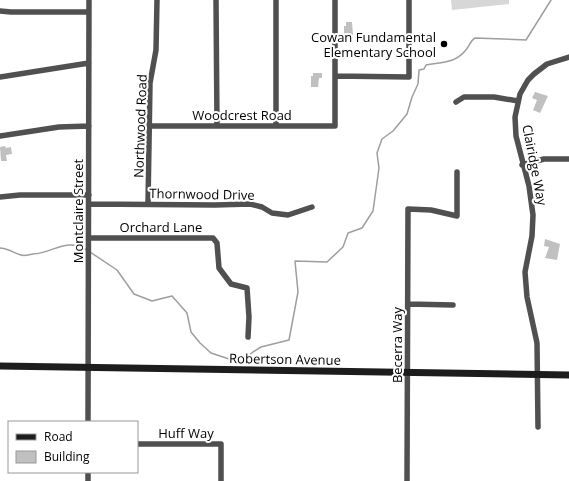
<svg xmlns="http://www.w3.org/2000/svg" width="569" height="481" font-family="'Open Sans',sans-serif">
<rect width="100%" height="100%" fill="#fff"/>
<path fill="#d7d7d7" d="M451 0H509V4L452 10Z"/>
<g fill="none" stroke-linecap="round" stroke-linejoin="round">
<path stroke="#9e9e9e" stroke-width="1.5" d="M0 248C8 248 13 253 21 255 24 256 29 255 33 254 54 253 65 237 87 250
M90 252 117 270 134 294 152 301 172 296 187 313 191 332 200 343 211 353 229 359 242 361 253 352 261 347 289 340 298 292 295 261 327 262 343 247 348 233 362 228 373 211 379 168 377 153 382 139 393 131 407 114 412 97 418 84 419 70 424 69 426 65C442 62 455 63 465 51 469 47 470 41 475 38L526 40 551 0"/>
</g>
<path fill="#c0c0c0" d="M346 22H352L353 35H344V26H346Z
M313 73H322V78H319L318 87H311V76H313Z
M535 92 548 96 540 113 533 110 537 100 532 98Z
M5 146 6 148 11 147 12 154 6 155 7 161H1L0 147Z
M545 239 560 244 557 260 545 258 549 247 544 246Z"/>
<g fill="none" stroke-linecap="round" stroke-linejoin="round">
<path stroke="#505050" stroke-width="5.5" d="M216 0 217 126
M276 0V126
M0 11 11 12H89
M335 76 409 77V0
M0 77 89 63
M456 102 464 97H494L518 101
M149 126H335V0
M0 136 59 127 89 126
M522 165 544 159H569
M0 197 20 195H89
M89 204 215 205 250 204 262 207 272 213 288 215 312 207
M148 204 150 83 156 50 157 0
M89 238H213L217 243 219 268 231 284 247 288 249 317 248 337
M408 304 453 305
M88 422 89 0
M538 427 537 343 527 297 525 272 532 236 533 215 529 186 516 136 515 117 520 94 528 80 534 74 547 64 569 57
M137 444H221V481
M88 481V472
M407 481 408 209 431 210 457 216V172"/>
<path stroke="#1d1d1d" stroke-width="7" d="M0 366 569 375"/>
</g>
<circle fill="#000" stroke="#fff" stroke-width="1.5" cx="444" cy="44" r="4"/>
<g text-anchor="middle" stroke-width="4" stroke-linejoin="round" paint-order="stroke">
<g font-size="13" fill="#000" stroke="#fff" text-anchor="end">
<text x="436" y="42">Cowan Fundamental<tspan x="436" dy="15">Elementary School</tspan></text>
</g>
<g font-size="13" fill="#000" stroke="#fff">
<text x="242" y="120">Woodcrest Road</text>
<text transform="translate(140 126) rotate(-88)" y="5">Northwood Road</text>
<text transform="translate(535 165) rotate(79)" y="5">Clairidge Way</text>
<text transform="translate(202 194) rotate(1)" y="5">Thornwood Drive</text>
<text transform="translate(78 211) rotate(-90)" y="5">Montclaire Street</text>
<text x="161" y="232">Orchard Lane</text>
<text transform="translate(397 345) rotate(-90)" y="5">Becerra Way</text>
<text transform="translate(285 359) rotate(1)" y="5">Robertson Avenue</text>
<text x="186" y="438">Huff Way</text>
</g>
</g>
<rect x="8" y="421" width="130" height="52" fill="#ffffff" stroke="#999999"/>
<rect x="16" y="434" width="20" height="6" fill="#1d1d1d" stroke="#999999"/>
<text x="44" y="441" font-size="12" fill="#000000">Road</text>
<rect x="16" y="451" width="20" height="12" fill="#c0c0c0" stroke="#999999"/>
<text x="44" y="461" font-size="12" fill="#000000">Building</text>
</svg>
